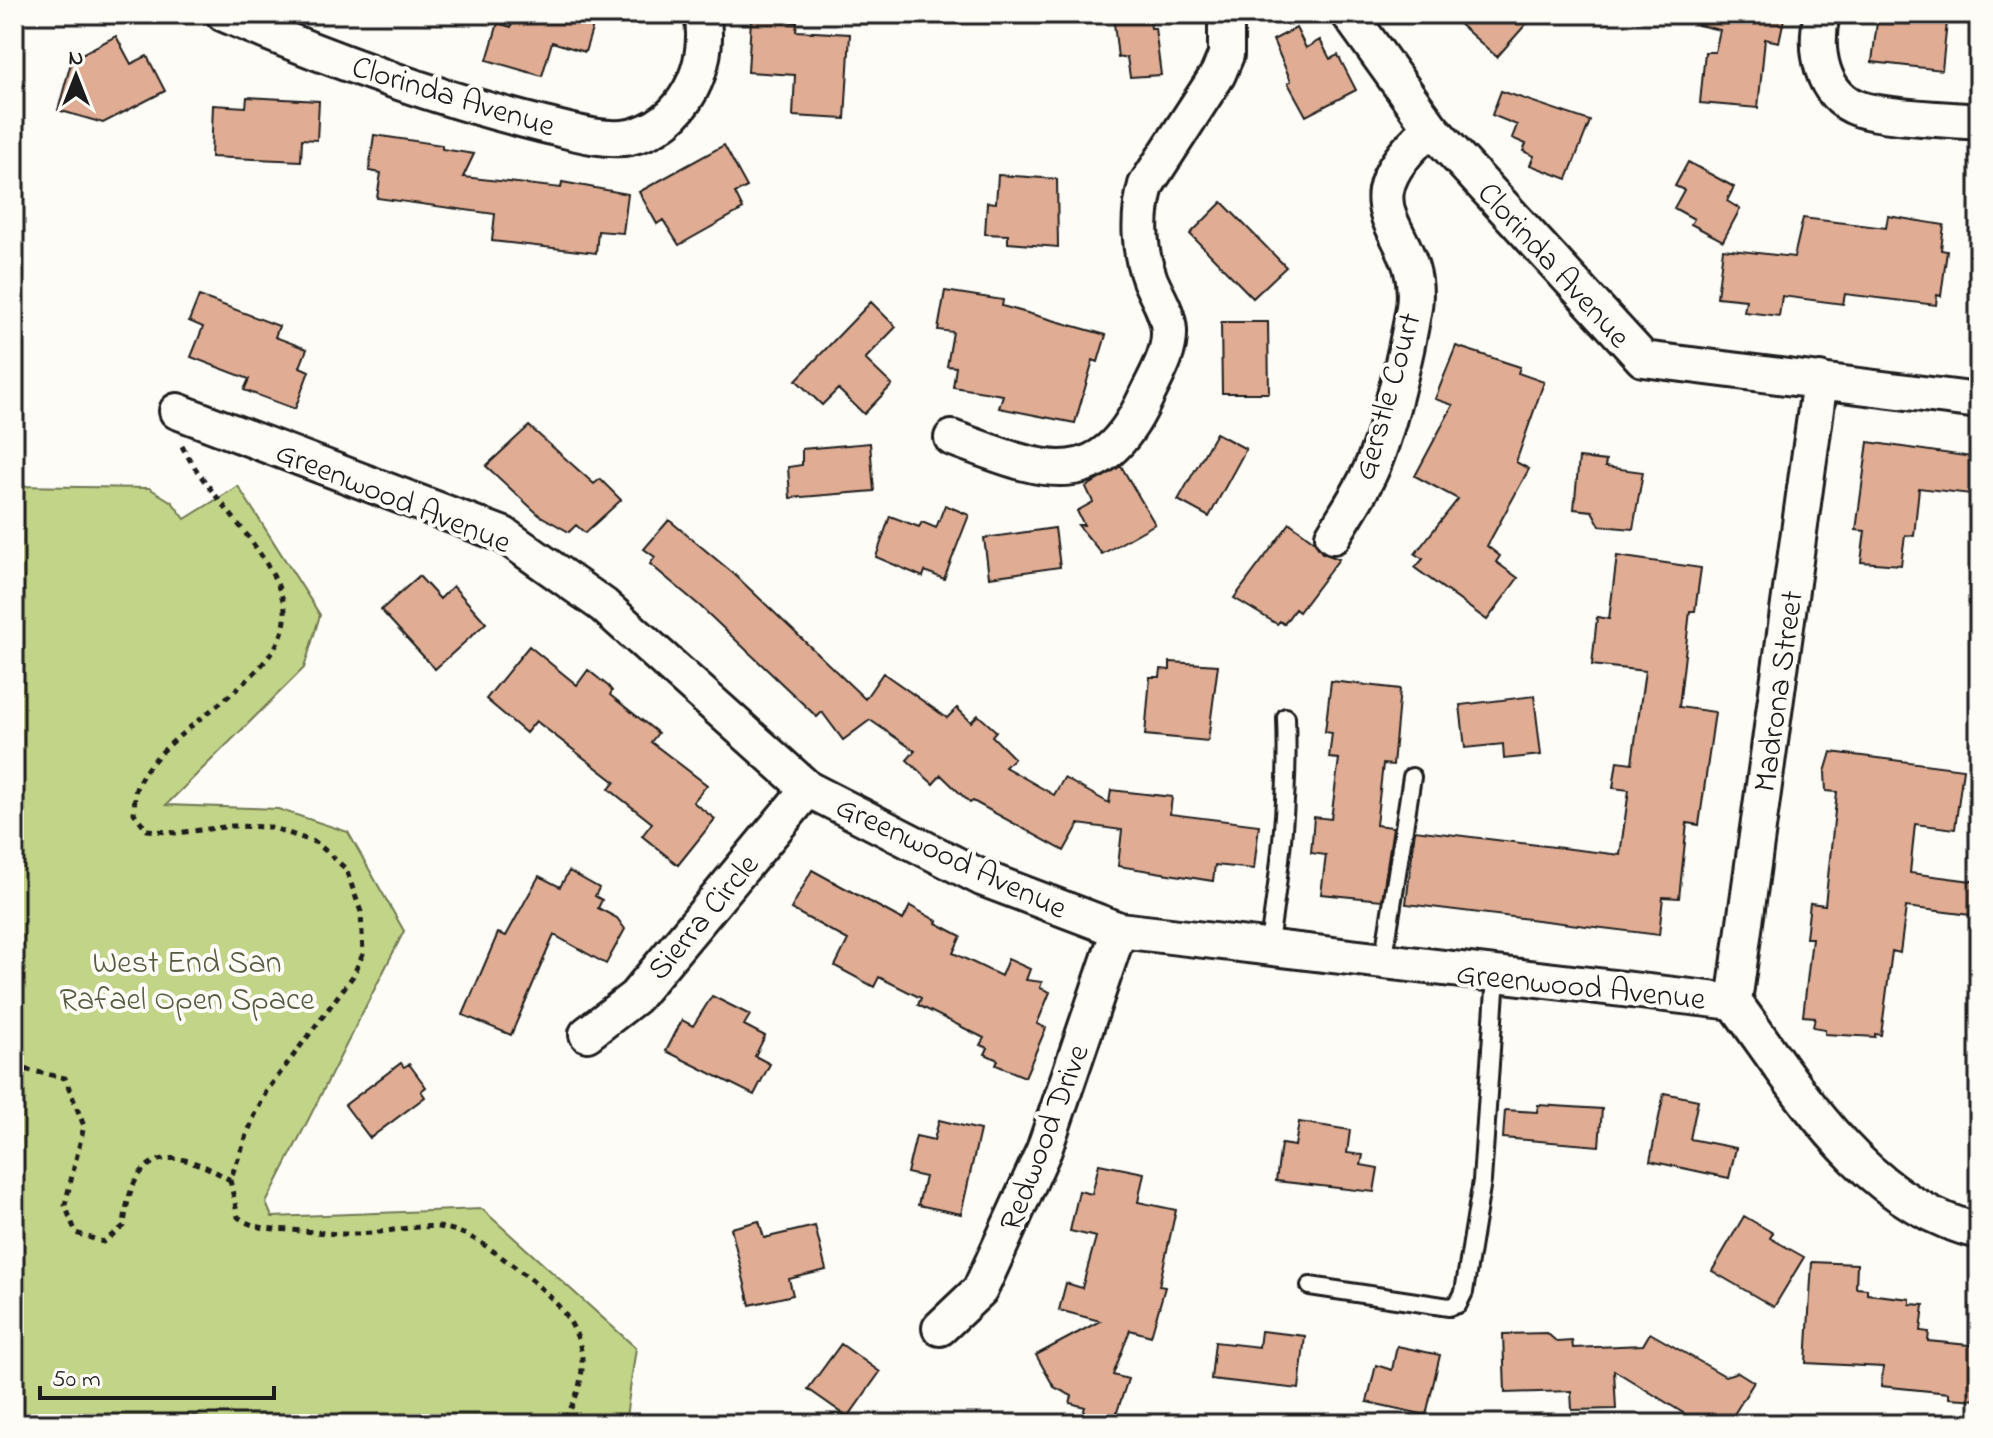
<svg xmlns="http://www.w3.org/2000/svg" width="1993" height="1438" font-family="'Indie Flower',sans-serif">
<rect width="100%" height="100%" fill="#fdfcf7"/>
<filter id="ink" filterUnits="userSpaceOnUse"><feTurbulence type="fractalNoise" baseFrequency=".0125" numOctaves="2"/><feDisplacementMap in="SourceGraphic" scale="16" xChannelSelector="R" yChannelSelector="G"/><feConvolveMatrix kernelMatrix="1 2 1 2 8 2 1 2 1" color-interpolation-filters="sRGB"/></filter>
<g filter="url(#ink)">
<path fill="#c2d488" stroke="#6f7852" stroke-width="2" d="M14 486 149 488 172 502 185 519 238 486 320 615 304 668 166 805 278 809 348 832 404 931 266 1203 272 1217 482 1209 636 1348 625 1424H230L193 1416 188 1424H14Z"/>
<path fill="#e0ad94" stroke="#1c1c1c" stroke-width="2" d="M515 14H582L595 19 585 52 552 42 542 76 487 60 498 23 511 27Z
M1113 14H1149L1151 28H1155L1161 75 1130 77 1127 57 1118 58Z
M1448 14H1535L1497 57Z
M1699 14H1785L1779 42 1765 39 1758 108 1700 103 1705 52H1715L1720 30 1698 25Z
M1878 14H1917L1916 18 1947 22 1942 70 1872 62Z
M751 19 797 22 796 31 850 34 845 119 793 116 795 75 748 72Z
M1296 28 1306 48 1320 40 1330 59 1338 55 1356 90 1306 116 1288 83 1291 81 1273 40Z
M116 36 131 64 147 56 165 91 103 123 58 110 72 59Z
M1501 91 1590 121 1567 179 1530 165 1534 156 1523 151 1526 144 1512 138 1517 125 1492 115Z
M247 97 319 101 317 140 302 139 301 161 211 157 213 105 246 107Z
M374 135 442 145V149L474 154 463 177 561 188 562 182 628 194 623 233 598 231 596 253 492 241 495 214 377 198 381 173 369 171Z
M724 145 747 187 735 193 743 209 679 245 663 220 657 224 639 192Z
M1688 162 1734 187 1727 201 1740 209 1723 241 1691 224 1694 219 1674 208 1684 190 1675 186Z
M998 175 1057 179 1058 247 1008 243V235L985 234 987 202 996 203Z
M1222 202 1286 267 1253 298 1190 234Z
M1888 216 1944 225 1941 250 1947 251 1941 296 1937 295 1936 305 1845 294 1843 304 1782 296 1779 316 1744 312 1746 300 1717 297 1723 249 1794 257 1803 218 1886 228Z
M945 291 1003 300 1002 306 1106 335 1098 362 1093 360 1075 423 999 408 1003 395 953 387 956 367 947 366 953 332 938 330Z
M199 296 279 326 275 337 307 349 300 367 309 371 295 409 244 390 249 379 191 357 203 327 189 321Z
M871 302 896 327 865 359 892 385 864 414 838 389 822 405 796 380Z
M1221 322H1268L1269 393H1222Z
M1456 346 1520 367 1518 373 1544 382 1516 462 1529 469 1487 546 1500 556 1496 562 1518 578 1487 620 1415 568 1423 559 1415 554 1458 499 1415 476 1453 405 1435 399Z
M529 426 594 484 600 479 621 500 585 533 576 525 569 532 539 515 486 466Z
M1216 433 1246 449 1209 517 1178 500Z
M1868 442 1979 458V495L1919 488 1914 536 1905 535 1901 565 1861 562 1865 531 1856 530Z
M870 443 874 491 790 498 788 467 802 465V449Z
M1579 458 1606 461 1605 467 1643 472 1633 529 1600 526 1592 511 1574 509Z
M1121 466 1155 524 1102 554 1078 525H1084L1077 511 1093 502 1086 487Z
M945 505 969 515 944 579 925 571 923 577 876 557 890 516 919 527 922 522 936 528Z
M669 520 734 574 865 699 883 673 947 718 957 708 971 722 978 715 996 731 992 736 1014 758 1005 767 1054 795 1064 778 1109 803 1111 790 1172 797 1170 814 1259 825 1254 869 1215 865 1213 881 1118 866 1122 830 1079 824 1064 851 973 801 970 803 941 775 933 784 907 760 915 751 870 720 843 740 822 712 817 717 700 606 650 564 655 557 644 549Z
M1290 523 1314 541 1322 553 1339 559 1299 612 1295 609 1284 624 1280 621 1277 624 1234 598Z
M1055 528 1060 567 989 577 984 538Z
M1617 556 1701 568 1695 611H1690L1679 707 1715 712 1699 825 1687 823 1679 898 1663 897 1659 935 1406 904 1415 830 1620 855 1629 790 1613 788 1617 761 1632 763 1645 671 1592 665 1597 617 1609 619Z
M419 576 440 599 453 586 486 623 435 669 381 610Z
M529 646 577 685 588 670 608 686 612 691 610 695 658 733 651 742 707 785 693 802 715 819 678 865 642 836 652 823 609 789 615 782 536 721 526 733 486 699Z
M1170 662 1218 665 1208 741 1145 735 1150 677H1160L1161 669 1170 670Z
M1331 681 1400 689 1393 765 1383 764 1376 825 1393 827 1382 900 1321 894 1326 855 1311 853 1314 817 1331 819 1339 759 1329 758 1332 733 1325 732Z
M1534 696 1541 755 1504 759 1503 744 1465 748 1460 705Z
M1831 752 1963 769 1955 829 1915 824 1910 873 1979 882V916L1906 907 1900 953 1892 951 1881 1035 1875 1034V1037L1825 1034V1029L1813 1027 1815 1017 1803 1016 1812 938H1806L1810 903 1825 905 1837 792 1826 791 1825 772Z
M812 870 903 920 910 906 937 921 936 923 961 936 953 953 1001 976 1008 959 1030 969 1026 980 1042 982 1040 988 1050 992 1037 1024 1046 1028 1025 1077 996 1065 998 1060 985 1054 988 1048 980 1045 984 1038 918 1005 921 998 879 977 874 987 835 966 848 940 791 909Z
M569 871 599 888 595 896 602 900 598 908 617 918 625 929 606 964 554 935 511 1035 463 1015 498 933 506 936 539 876 560 887Z
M712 996 750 1015 744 1025 765 1036 755 1056 770 1064 754 1095 666 1051 682 1020 693 1026Z
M401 1063 404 1067 409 1064 426 1087 421 1091 425 1097 370 1138 345 1105Z
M1664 1093 1698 1100 1690 1139 1736 1148 1729 1178 1650 1161Z
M1538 1105 1602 1109 1599 1146 1503 1138 1505 1110 1537 1112Z
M939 1120 980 1130 961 1214 918 1205 925 1177 907 1173 916 1136 934 1140Z
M1299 1122 1350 1130 1347 1153 1363 1155 1361 1165 1378 1168 1374 1192 1276 1181 1281 1144 1295 1146Z
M1099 1164 1144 1173 1138 1202 1176 1210 1159 1286 1165 1287 1151 1336 1130 1330 1113 1375 1128 1379 1113 1424H1080L1085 1407 1070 1403 1072 1396 1054 1387 1036 1355 1100 1321 1059 1310 1066 1283 1082 1288 1096 1237 1070 1231 1079 1191 1092 1194Z
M1744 1216 1773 1233 1770 1238 1804 1257 1774 1307 1712 1271Z
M759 1221 764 1238 815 1226 826 1270 789 1279 793 1295 750 1305 731 1228Z
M1812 1262 1857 1264 1856 1288 1867 1289V1294L1910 1299V1304L1924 1305 1921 1331 1929 1332 1928 1341 1979 1346V1400L1949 1398V1393L1881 1386 1883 1367 1806 1363Z
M1261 1331 1305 1336 1299 1389 1211 1379 1215 1342 1259 1347Z
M1547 1333 1557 1342 1572 1341 1573 1348 1643 1345 1650 1333 1725 1376 1738 1372 1754 1382 1728 1424H1701L1614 1370 1616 1409 1572 1410 1571 1391 1505 1393 1503 1334Z
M841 1344 880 1372 848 1417 808 1389Z
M1397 1346 1440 1355 1426 1415 1367 1402 1376 1365 1392 1370Z"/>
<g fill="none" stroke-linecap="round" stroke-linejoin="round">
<g stroke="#1c1c1c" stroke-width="22">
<path id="service" d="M1268 949C1280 871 1289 796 1286 717
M1383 963 1412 777
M1310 1286 1449 1307 1458 1304 1464 1292 1482 1181 1496 976"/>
</g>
<g stroke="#1c1c1c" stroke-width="40">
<path id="minor" d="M224 14C326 58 432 97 540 124 566 130 603 142 630 137 685 125 712 65 702 14
M1349 14 1431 128 1643 359 1979 401
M1822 14C1814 48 1820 96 1860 109 1887 118 1948 119 1979 122
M177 411 504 535 603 605 808 789 982 878 1119 930 1734 1002C1799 1090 1864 1205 1979 1231
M952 438C1036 468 1097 501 1145 399 1155 377 1170 355 1169 331 1168 312 1157 297 1150 280 1138 249 1138 215 1146 185L1218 74 1226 55V14
M1333 536C1344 517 1357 498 1367 478 1387 439 1407 351 1414 307 1425 226 1333 214 1431 128
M1734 1002 1820 380
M587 1034 635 997 808 789
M940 1328 980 1290 1044 1150 1119 930"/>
</g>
<path stroke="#1c1c1c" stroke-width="5" stroke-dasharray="6 6" stroke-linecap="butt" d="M182 446C208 497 271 549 284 604 300 674 157 728 136 789 134 796 135 806 134 813L147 830 176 833 232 826 271 827 317 843 346 869 361 912 363 954 353 976 266 1092 253 1119 230 1180 238 1217C254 1229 272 1229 291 1230 318 1232 343 1236 371 1233 393 1231 415 1225 438 1227 465 1230 487 1246 508 1262 569 1306 608 1350 562 1424
M14 1067 65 1078 84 1126 65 1205 76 1233 103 1242 124 1226C131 1149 171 1144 230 1180"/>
<use href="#service" stroke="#fdfcf7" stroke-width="16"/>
<use href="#minor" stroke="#fdfcf7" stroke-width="34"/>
</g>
</g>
<g text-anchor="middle" stroke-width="8" stroke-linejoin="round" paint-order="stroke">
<g font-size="32" fill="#1c1c1c" stroke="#fdfcf7">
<text transform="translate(454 95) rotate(17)" y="11">Clorinda Avenue</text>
<text transform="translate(1555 264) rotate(48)" y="11">Clorinda Avenue</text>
<text transform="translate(1386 396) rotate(-74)" y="11">Gerstle Court</text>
<text transform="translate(394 496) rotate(22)" y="11">Greenwood Avenue</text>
<text transform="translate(1777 691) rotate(-82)" y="11">Madrona Street</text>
<text transform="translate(952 856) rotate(25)" y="11">Greenwood Avenue</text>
<text transform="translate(702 916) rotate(-50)" y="11">Sierra Circle</text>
<text transform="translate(1581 985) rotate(6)" y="11">Greenwood Avenue</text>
<text transform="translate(1043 1137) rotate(-69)" y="11">Redwood Drive</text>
</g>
<g font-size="32" fill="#565c42" stroke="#fdfcf7">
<text x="187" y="972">West End San<tspan x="187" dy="37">Rafael Open Space</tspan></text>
</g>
</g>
<rect width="1993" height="1438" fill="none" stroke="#fdfcf7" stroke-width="48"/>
<rect x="24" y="24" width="1945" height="1390" fill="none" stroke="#1c1c1c" stroke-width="3" filter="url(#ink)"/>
<g transform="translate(76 76)" stroke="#fdfcf7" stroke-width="6" paint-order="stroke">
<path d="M0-6L14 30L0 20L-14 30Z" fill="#1c1c1c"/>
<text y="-12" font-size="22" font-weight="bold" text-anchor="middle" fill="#1c1c1c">N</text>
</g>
<path d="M40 1386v12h234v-12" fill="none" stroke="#1c1c1c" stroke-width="4"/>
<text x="52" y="1386" font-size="24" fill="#1c1c1c" stroke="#fdfcf7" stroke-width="6" paint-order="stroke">50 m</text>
</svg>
